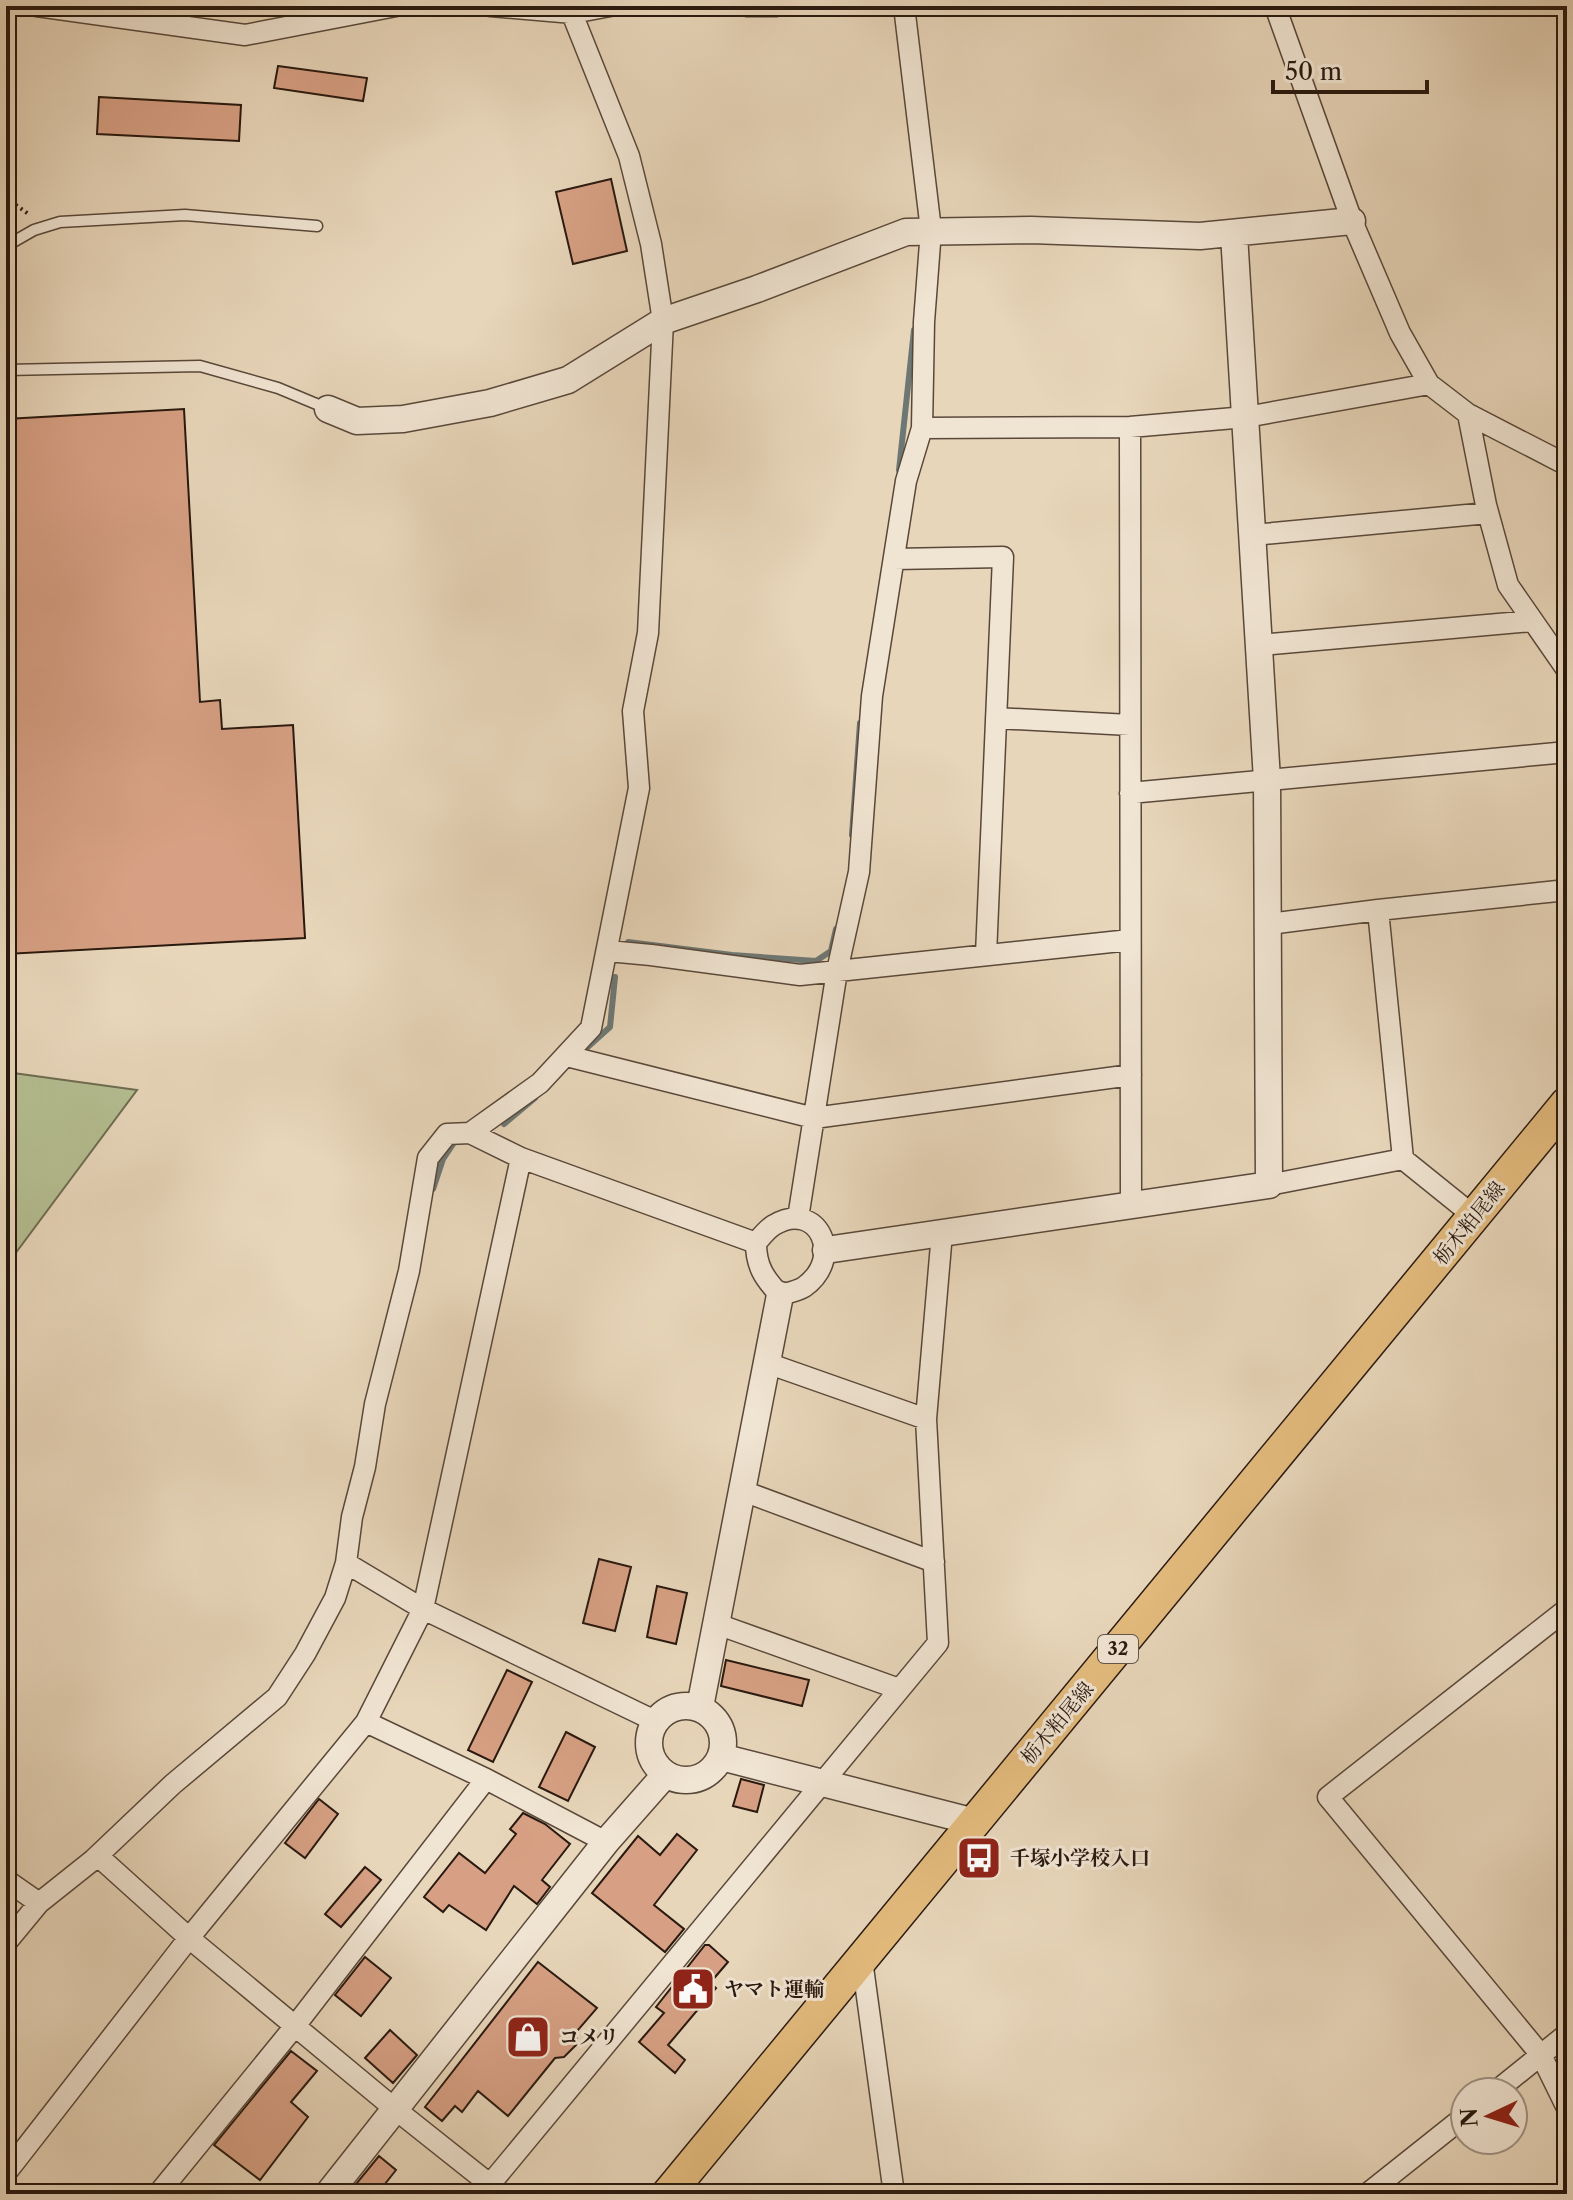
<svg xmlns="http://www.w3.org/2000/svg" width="1573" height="2200" font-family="'Libre Caslon Text','Noto Serif JP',serif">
<rect width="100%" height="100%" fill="#e8d6ba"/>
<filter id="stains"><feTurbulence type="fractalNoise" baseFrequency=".0025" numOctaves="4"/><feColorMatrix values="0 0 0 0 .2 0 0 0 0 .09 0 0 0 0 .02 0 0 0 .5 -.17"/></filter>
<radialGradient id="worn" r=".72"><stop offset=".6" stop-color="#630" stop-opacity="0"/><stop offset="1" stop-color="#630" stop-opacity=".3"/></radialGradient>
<path fill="#b4be91" stroke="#6e6c50" stroke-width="2" d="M6 1072 137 1090 6 1266Z"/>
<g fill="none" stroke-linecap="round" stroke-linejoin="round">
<path stroke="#6d7875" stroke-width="6" d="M899 470 914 330
M852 835 860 723
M627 944 628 942 732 955 816 961 831 951 836 929
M580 1054 610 1027 615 977
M504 1124 535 1098
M433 1189 443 1159 453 1144"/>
</g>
<path fill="#d7a084" stroke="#29190f" stroke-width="2" d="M278 66 367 78 363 101 274 88Z
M99 97 241 105 239 141 97 134Z
M611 179 627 251 573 264 556 192Z
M184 409 200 702 220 700 222 729 293 725 305 938 6 954V419Z
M599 1559 631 1567 615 1631 583 1623Z
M657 1586 687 1593 676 1644 647 1637Z
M726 1660 809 1680 802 1706 721 1686Z
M507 1670 532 1682 493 1762 468 1750Z
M566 1732 595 1747 568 1801 539 1787Z
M741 1779 764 1785 757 1812 733 1806Z
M319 1799 338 1814 305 1858 285 1843Z
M523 1813 545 1824 570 1844 542 1880 550 1887 537 1904 514 1886 486 1930 449 1905 443 1912 424 1897 459 1853 485 1873 516 1834 510 1829Z
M677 1834 697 1850 654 1905 684 1929 665 1952 592 1893 638 1836 660 1855Z
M365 1867 381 1880 341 1927 325 1914Z
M705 1945H709L728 1962 710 1983 716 1988 668 2045 685 2060 675 2073 639 2042 664 2013 656 2007Z
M365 1957 391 1978 361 2016 335 1995Z
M538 1962 597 2008 577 2031V2044L564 2057 555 2058 508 2116 478 2091 462 2112 455 2106 442 2121 425 2107Z
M390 2030 417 2055 393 2083 365 2058Z
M291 2051 317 2071 291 2102 308 2117 260 2180 214 2145Z
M379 2156 396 2170 377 2194H368L356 2184Z"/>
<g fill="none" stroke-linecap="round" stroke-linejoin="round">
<g stroke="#59483a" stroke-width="13">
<path id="service" d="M6 246 34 230 60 222 185 215 317 226
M6 370 200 366 278 388 326 408"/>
</g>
<g stroke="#59483a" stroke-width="23">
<path id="minor" d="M37 6 245 35 396 6
M491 6 573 13 610 6
M748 6H775
M904 6 931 230 924 322 922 428 1130 427 1246 417 1429 384
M1275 6 1352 221 1400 333 1429 384 1468 414 1567 465
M1468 414 1486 505 1508 585 1567 670
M1130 427 1131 1205
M1253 535 1488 513
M894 559 1003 557 986 955
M1260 645 1531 621
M996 718 1130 725
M1130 793 1567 752
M1269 924 1378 910 1567 890
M608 951 651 955 800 975 1130 940
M567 1056 814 1118 1131 1075
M470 1133 540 1083 591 1028 639 788 633 711 648 633 663 321 651 244 629 156 569 6
M1403 1159 1475 1217
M1269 1185 1403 1159 1378 910
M798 1218 837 971 859 872 872 696 906 481 922 428
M767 1363 926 1419
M743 1491 934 1562
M346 1563 423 1609 655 1721
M1567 1609 1328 1797 1541 2055 1567 2108
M717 1624 899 1689
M366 1722 486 1779 606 1842
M98 1856 189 1938 395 2109 502 2194
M6 1880 39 1903
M6 1943 39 1903 93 1860 173 1784 277 1697 305 1654 335 1598 346 1563 352 1517 365 1467 375 1404 409 1271 428 1158 447 1134 470 1133 521 1158
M862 1960 894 2194
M1495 2092 1567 2034
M6 2173 189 1938 366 1722 423 1609 521 1158 756 1243C756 1266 764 1278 780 1295 787 1293 798 1291 804 1287 846 1257 817 1199 774 1225 767 1229 761 1237 756 1243
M158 2194 295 2026 486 1779
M482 2194 938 1643 926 1419 942 1233
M1367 2194 1465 2116"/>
</g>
<g stroke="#59483a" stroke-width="29">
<path id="tertiary" d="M328 409 357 421 403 419 490 403 568 380 663 321 757 289 906 232 1031 230 1200 236 1352 221
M826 1250 1269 1185 1267 780 1234 234
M649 1743a37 37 0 1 1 74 0a37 37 0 1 1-74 0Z
M700 1707 780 1295
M721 1757 975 1822
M328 2194 606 1842 665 1775"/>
</g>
<g stroke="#29190f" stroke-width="35">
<path id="primary" d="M668 2194 1567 1103"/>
</g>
<path stroke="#29190f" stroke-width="4" stroke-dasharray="2 4" stroke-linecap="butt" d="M6 198 30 215"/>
<use href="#service" stroke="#f0e4d2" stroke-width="10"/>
<use href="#minor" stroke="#f0e4d2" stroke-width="20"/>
<use href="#tertiary" stroke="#f0e4d2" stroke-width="26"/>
<use href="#primary" stroke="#e4bb7d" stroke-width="32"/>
</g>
<defs>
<g id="bus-square" transform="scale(2.3)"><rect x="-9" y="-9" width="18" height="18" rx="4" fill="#8f2418" stroke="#f0e4d2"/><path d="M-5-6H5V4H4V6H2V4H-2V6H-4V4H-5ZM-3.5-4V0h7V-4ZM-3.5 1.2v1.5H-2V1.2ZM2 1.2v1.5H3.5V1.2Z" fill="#fff"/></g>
<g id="civic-square" transform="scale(2.3)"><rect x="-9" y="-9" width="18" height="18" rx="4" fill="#8f2418" stroke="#f0e4d2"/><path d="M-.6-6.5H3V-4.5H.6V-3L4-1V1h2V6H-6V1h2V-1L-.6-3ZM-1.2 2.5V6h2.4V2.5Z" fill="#fff"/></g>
<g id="shop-square" transform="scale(2.3)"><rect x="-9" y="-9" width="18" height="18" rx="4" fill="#8f2418" stroke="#f0e4d2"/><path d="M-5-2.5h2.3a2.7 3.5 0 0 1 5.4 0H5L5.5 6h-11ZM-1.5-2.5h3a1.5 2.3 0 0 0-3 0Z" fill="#fff"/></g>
</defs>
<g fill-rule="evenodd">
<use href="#bus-square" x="979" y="1858"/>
<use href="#civic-square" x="693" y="1989"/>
<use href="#shop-square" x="528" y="2037"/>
</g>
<g text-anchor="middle" stroke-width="6" stroke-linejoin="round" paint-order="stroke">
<rect fill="#f0e4d2" stroke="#65564a" stroke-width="2" x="1098" y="1635" width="40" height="28" rx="6"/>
<g font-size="18" font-weight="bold" fill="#29190f">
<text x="1118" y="1655">32</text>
</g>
<g font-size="20" fill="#29190f" stroke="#f0e4d2">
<text transform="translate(1469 1223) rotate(-51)" y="7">栃木粕尾線</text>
<text transform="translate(1057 1723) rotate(-50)" y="7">栃木粕尾線</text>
</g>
<g font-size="20" font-weight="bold" fill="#29190f" stroke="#f0e4d2" text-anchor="start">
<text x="1010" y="1865">千塚小学校入口</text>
<text x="724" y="1996">ヤマト運輸</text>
<text x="559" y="2044">コメリ</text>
</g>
</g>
<rect width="1573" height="2200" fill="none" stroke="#e8d6ba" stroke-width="32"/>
<rect x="8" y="8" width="1557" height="2184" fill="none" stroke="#29190f" stroke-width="4"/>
<rect x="16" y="16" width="1541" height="2168" fill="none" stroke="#29190f" stroke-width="2"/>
<g transform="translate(1489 2116) rotate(266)"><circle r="38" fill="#f0e4d2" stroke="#a09384" stroke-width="2"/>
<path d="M0-6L14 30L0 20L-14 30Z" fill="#8f2418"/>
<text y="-12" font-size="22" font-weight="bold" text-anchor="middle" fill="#29190f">N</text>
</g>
<path d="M1273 80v12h154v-12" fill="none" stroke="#29190f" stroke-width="4"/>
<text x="1285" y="80" font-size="24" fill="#29190f" stroke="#f0e4d2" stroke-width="6" paint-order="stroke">50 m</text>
<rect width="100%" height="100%" filter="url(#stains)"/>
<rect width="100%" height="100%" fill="url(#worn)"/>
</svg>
